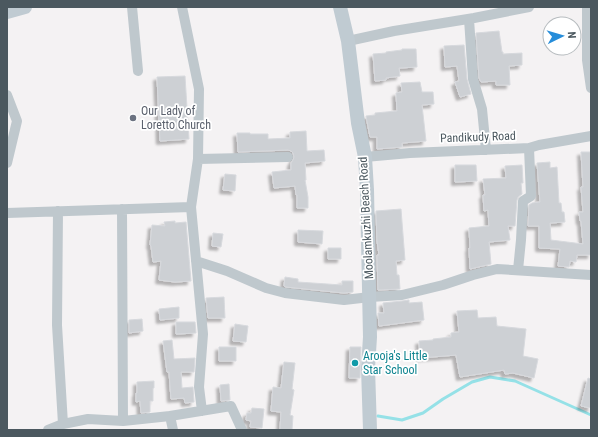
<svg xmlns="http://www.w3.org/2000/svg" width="598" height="437" font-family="'Roboto Condensed',sans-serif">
<defs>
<filter id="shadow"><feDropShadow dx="-3.5" dy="3.5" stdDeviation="1" flood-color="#0004"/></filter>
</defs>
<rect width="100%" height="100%" fill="#f4f2f3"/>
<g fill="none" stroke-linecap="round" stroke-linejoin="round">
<path stroke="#95e1e7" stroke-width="3" d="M378 416 402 420 423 413 443 399 472 382 490 377 515 381 591 415"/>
</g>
<path fill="#cdd0d4" stroke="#d7d9dd" filter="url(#shadow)" d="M499 31 502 52H503V54L522 53V65L509 66 510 85H496V81L481 82 479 78 476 33Z
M464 45 467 79 471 94 460 97 455 82 459 81 457 66 445 67 444 46Z
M402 49H416L417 67 399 68 400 76 386 78V80L375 81 373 54 386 53V52L402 50Z
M185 76 189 139 160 141 157 77Z
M420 82 422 92H433L434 104 422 105 426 141 402 143V147L377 149V137H370L366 116 375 115V113L397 111 396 93 402 92 401 83Z
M306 131 307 151 324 150 325 161 305 163 306 180H305L308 197V208H297V195H296L295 186 274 188 272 172 291 170V163L293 160 294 157 293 153 291 151 288 150 238 152 237 133H250V134H268V139L290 138V132Z
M581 152H591V255H577L576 262 570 261 569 267 558 266 560 249 539 248V226H528L529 205 532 203 540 202 537 163 550 162V168L557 167 559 203H561L562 212H564L565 222 550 223 551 240 583 244 581 221H580L579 212H583L581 187H583Z
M455 165H476L477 181 455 182Z
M522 165 523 183H521L522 194 518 197 517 200 515 226H508L510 240 489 242 491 264 470 269 469 248H470L469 228 489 226 488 210 484 211 483 195H485L483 179 506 178 505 166Z
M225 174 236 175 235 191 223 190Z
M401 209 405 260 396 261 397 275H399L400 289 378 290 377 255H379L377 241 376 211Z
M175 221V223L186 222 191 281 175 282 159 280 161 261 153 262 151 246 150 245 152 225 165 226 164 222Z
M298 230 323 231 322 244 298 242Z
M213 233 223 234 221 247 212 246Z
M328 248H341V259H328Z
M285 277 298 279V282L342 285V281H353V292L344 293 286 287 284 286Z
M224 297 225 318H208L206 298Z
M409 300V303L422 302 424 320 379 326 378 313H384L383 303 402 301Z
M179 307V318L160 320 159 309Z
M477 310 478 318 496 317 497 326 526 329 523 356 538 359 534 378 513 373 505 374 504 370 460 377 456 355 420 358 419 341 433 340V339L451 337V333L459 332 457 311Z
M142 319 143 331 129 333V320Z
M176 322H195L196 333 176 334Z
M235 324 248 326 246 342 233 341Z
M172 340 174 359 195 358 194 372H181L182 388 193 387 194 402 185 403 184 398 171 399 169 372H167L163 341Z
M219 347H236V361H219Z
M350 347H361L360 378H349Z
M284 362 295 363 292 389 294 390 290 415 293 416 292 430H280L281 412 271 411 273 387 281 388Z
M588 378 591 379V408L581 406Z
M154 381V388H153V401H150V412L141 413 140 401 136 402V393H137V382Z
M229 384 230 400 221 401 220 385Z
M252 408 264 409 262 428 250 427 251 421 246 420 247 413H251Z"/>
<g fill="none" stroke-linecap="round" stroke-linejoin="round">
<path stroke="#bfc8cd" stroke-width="10" d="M132 7 138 71
M182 7 199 89 198 159 191 207 203 334 199 387 202 411
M587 7V60L591 88
M469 19 473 79 482 109 486 150
M348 41 394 31 474 18 529 7
M7 95 17 121 7 163
M365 157 410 153 529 148 539 145 591 136
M198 159 288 157
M122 209 123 421
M58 211 57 325 63 424
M7 213 191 207
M196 261 227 271 266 288 285 293 344 300 370 297 402 295 443 285 473 275 497 269 591 275
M518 270 521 240 523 201 531 196 529 148
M170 416 173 430
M48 430 63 424 88 419 123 421 170 416 231 406 242 430"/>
<path stroke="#c0cbd2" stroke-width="14" d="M340 7 348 41 358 123 365 157 367 190 370 337 368 368 370 430
M7 12 25 7"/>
</g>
<circle fill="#6b7280" stroke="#fff" stroke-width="1.5" cx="133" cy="118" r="4"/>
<circle fill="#0f9aa8" stroke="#fff" stroke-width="1.5" cx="355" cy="363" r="4"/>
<g text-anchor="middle" stroke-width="3.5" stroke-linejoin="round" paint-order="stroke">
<g font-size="12" fill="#5b616d" stroke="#fff" text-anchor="start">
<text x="141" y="115">Our Lady of<tspan x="141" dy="14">Loretto Church</tspan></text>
</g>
<g font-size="12" fill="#4b585f" stroke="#fff">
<text transform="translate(478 137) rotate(-2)" y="4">Pandikudy Road</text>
<text transform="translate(366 218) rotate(-93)" y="4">Moolamkuzhi Beach Road</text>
</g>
<g font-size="12" fill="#0d838f" stroke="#fff" text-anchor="start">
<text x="363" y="360">Arooja's Little<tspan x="363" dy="14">Star School</tspan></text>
</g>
</g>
<rect width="598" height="437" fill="none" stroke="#4b585f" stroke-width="16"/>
<g transform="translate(562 36) rotate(85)"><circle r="19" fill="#ffffff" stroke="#b7bcbf"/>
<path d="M0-3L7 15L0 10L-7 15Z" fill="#268dda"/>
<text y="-6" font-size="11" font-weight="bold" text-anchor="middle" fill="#4b585f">N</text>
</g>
</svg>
